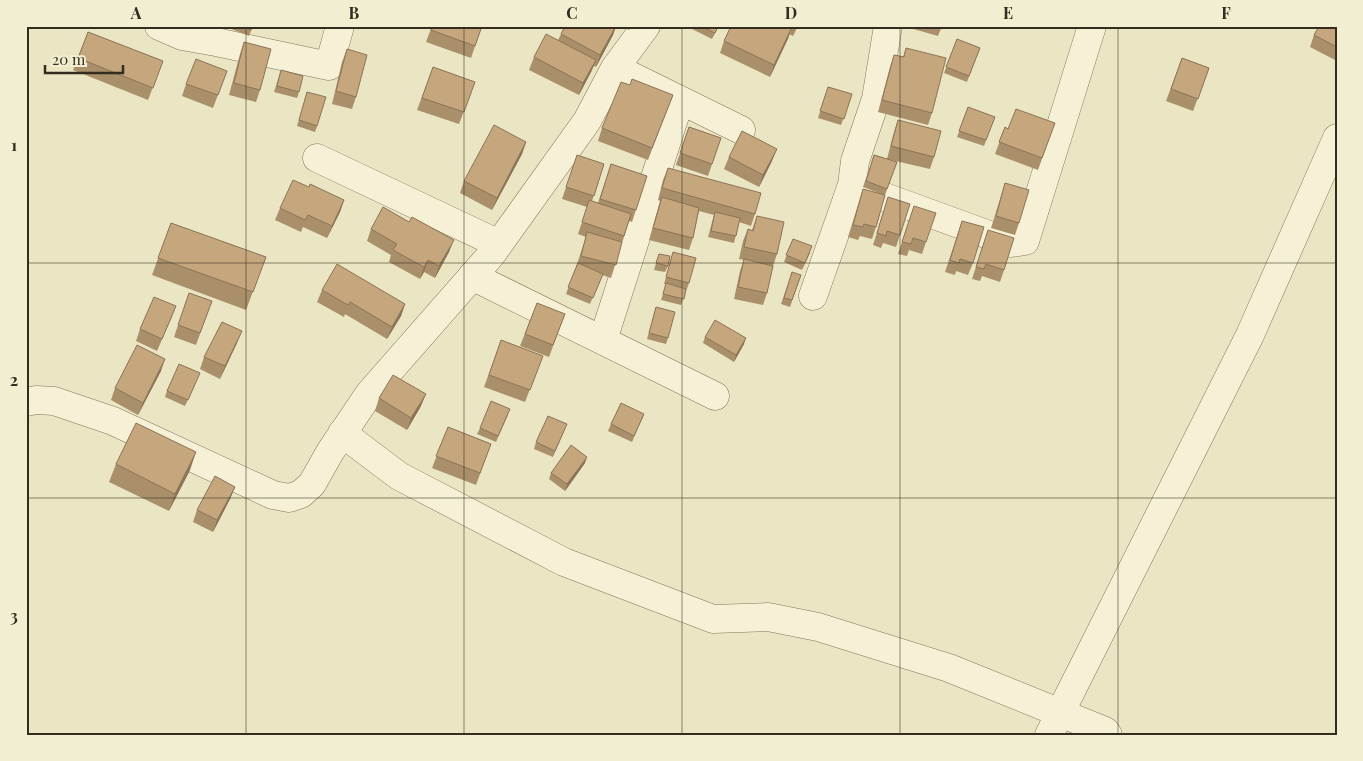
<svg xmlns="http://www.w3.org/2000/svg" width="1363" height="761" font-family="'Playfair Display',serif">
<rect width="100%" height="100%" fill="#eae5c3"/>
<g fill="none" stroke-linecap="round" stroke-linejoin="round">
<g stroke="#83775b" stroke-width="29">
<path id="minor" d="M159 26 182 36 216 42 329 66 340 26
M615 68 741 130
M317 158 499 244
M852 185 1011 243 1025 241 1092 26
M472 276 715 396
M813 296 852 185 855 161 876 99 888 26
M603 340 680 100
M26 402 36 400 54 401 113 421 273 495 289 498 301 494 312 484 330 452 369 394 491 255 587 121 615 68 646 26
M342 433 399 476 564 562 713 619 768 617 818 627 949 668 1105 731 1108 735
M1049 735 1250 335 1337 138"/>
</g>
<use href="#minor" stroke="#f6f1d6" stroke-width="28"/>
</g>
<path fill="#aa8f6b" d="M224 26H253L249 36Z
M432 26H482L471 58 426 42Z
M565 26H616L613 35 596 67 594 66 591 72 579 95 529 70 534 57 558 40Z
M622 26H632L629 30Z
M686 26H719L712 39Z
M731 26H798L793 36 789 34 770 77 720 53 724 41Z
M903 26H942L938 36Z
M1337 26V61L1310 47 1314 35Z
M88 32 163 61 148 100 73 70Z
M957 39 980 48 967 82 944 73Z
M244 42 260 90 256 102 229 95 240 54Z
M906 48 932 113 928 125 878 112 890 67 894 55 903 57Z
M347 49 356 97 352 109 332 104 342 62Z
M1182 58 1209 68 1193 111 1166 101Z
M433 67 475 82 459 124 417 110Z
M281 70 299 92 297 98 274 92Z
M227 71 213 108 182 96 186 84Z
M630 85 673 95 648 160 598 141 602 128Z
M828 87 852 94 841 125 818 118Z
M307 92 317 126 315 132 297 126Z
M968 107 995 117 984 146 957 137Z
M898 120 934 157 930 169 887 159 894 132Z
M1055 123 1038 170 995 154 1005 127 1008 129Z
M689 127 721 138 708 176 676 165Z
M526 142 522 154 492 210 460 193 464 181Z
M577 155 604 164 592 201 598 203 611 164 647 176 632 222 629 221 611 278 602 275 590 304 566 294 577 264 586 237 578 234 587 207 562 199Z
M874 155 897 162 885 195 876 227 872 239 860 236 858 240 848 237 863 189 884 195 863 187Z
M729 157 772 161 759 187 724 169Z
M668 168 755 214 751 226 739 222 734 243 708 237 714 215 699 211 693 238 689 250 649 240 660 201 658 200 663 180Z
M1005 183 1019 223 1015 235 991 228Z
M309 187 344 200 340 212 327 238 303 227 301 232 275 220 280 208Z
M888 197 900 235 896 247 883 243 881 248 873 245Z
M914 206 926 242 922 254 909 250 907 256 898 254Z
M757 216 777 254 773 266 767 293 763 305 734 299 740 271 744 260 739 259 743 241 748 229 752 230Z
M962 221 973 263 968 275 956 271 955 275 945 272Z
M171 223 266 257 246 310 152 275Z
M371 229 449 252 435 278 424 272 420 279 389 262 391 255 367 241Z
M988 230 1004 270 1000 282 982 276 980 281 972 279Z
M793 239 810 253 802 270 784 262Z
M673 252 689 283 681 305 661 300 666 284H664Z
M659 254 668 266 665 272 654 270Z
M792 272 801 275 790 307 781 304Z
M322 290 405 304 401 316 387 339 345 314 344 317 317 302Z
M189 293 212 301 196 345 174 337Z
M537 303 565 314 549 357 520 346Z
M176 306 171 319 157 351 136 341 140 329Z
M656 307 668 338 666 344 647 339Z
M705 337 744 344 734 362 703 343Z
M501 340 543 356 525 402 484 387Z
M237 343 220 379 200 369 204 357Z
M161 371 138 415 111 400 115 388Z
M200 373 185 406 165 397 167 391Z
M379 398 421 406 407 430 375 411Z
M644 414 632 442 608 431 611 424Z
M508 415 496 442 477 434 480 428Z
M567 424 553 457 534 449 536 442Z
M448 427 491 444 476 485 432 468Z
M585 463 565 491 549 479 551 473Z
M116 464 190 470 169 511 109 482Z
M235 487 230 499 213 532 193 522 197 510Z"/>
<path fill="#8b7457" d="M616 26 613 35 596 67 600 55Z
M792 27 788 39 770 77 774 65Z
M596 60 591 72 579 95 583 83Z
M526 142 522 154 492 210 497 198Z
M777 149 772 161 759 187 763 175Z
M344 200 340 212 327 238 332 226Z
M454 240 449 252 435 278 439 266Z
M428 260 424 272 420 279 424 267Z
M405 304 401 316 387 339 392 327Z
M242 331 237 343 220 379 225 366Z
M746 338 744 344 734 362 736 355Z
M165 359 161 371 138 415 143 403Z
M426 394 421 406 407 430 411 418Z
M196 452 190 470 169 511 175 494Z
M587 457 585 463 565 491 567 484Z
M235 487 230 499 213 532 217 520Z"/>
<path fill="#c6a67c" stroke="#8b7457" d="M242 26H253L251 30Z
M432 26H482L475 46 431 30Z
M565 26H616L600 55 561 34Z
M700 26H718L715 33Z
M731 26H790L792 27 774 65 724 41Z
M1319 26H1337V47L1314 35Z
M88 32 163 61 153 88 78 58Z
M546 34 596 60 583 83 534 57Z
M957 39 980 48 969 76 946 67Z
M244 42 271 49 260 90 234 83Z
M906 48 946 58 932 113 882 100 894 55 904 57Z
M347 49 367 55 356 97 336 91Z
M1182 58 1209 68 1198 99 1171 89Z
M196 59 227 71 218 95 186 84Z
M433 67 475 82 464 112 422 98Z
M281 70 303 76 299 92 277 86Z
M632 79 673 95 652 148 602 128 621 82 630 85Z
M828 87 852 94 844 119 820 111Z
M307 92 326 97 317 126 299 120Z
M968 107 995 117 986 140 959 131Z
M1016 109 1055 123 1042 158 999 142 1005 127 1008 129Z
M898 120 941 131 934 157 891 146Z
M494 125 526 142 497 198 464 181Z
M689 127 721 138 712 164 680 153Z
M742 131 777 149 763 175 729 157Z
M577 155 604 164 594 196 566 187Z
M874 155 897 162 887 189 866 181Z
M611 164 647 176 636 210 600 199Z
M668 168 761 193 755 214 662 188Z
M293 180 309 187 310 184 344 200 332 226 308 215 305 220 280 208Z
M1005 183 1029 190 1019 223 996 216Z
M863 189 885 195 876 227 864 224 863 227 853 225Z
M662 197 699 208 693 238 653 228Z
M888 197 910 204 900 235 887 231 886 236 877 233Z
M589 200 631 214 624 236 582 222Z
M914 206 936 213 926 242 913 238 911 244 902 242Z
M383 207 409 222 412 217 454 240 439 266 428 260 424 267 393 250 397 244 371 229Z
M715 212 740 218 736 236 711 231Z
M757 216 784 222 777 254 744 247 748 229 753 231Z
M962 221 984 227 973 263 960 259 959 263 950 260Z
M171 223 266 257 253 292 158 258Z
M988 230 1014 238 1004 270 986 264 984 269 976 267Z
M587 232 622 242 616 265 581 256Z
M793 239 812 246 805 263 786 255Z
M673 252 696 258 689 283 666 277Z
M659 254 670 256 668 266 656 263Z
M744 259 773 266 767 293 738 287Z
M578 263 603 274 593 298 568 287Z
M337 264 405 304 392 327 350 302 348 305 322 290Z
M792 272 801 275 792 300 784 298Z
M666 283 686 289 684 299 663 294Z
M189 293 212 301 200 333 178 325Z
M154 297 176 306 162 339 140 329Z
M537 303 565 314 553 345 525 334Z
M656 307 675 312 668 338 649 333Z
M715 320 746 338 736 355 705 337Z
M222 322 242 331 225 366 204 357Z
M501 340 543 356 530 390 489 375Z
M137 345 165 359 143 403 115 388Z
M179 364 200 373 188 400 167 391Z
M393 375 426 394 411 418 379 398Z
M491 401 510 409 498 436 480 428Z
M621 403 644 414 634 436 611 424Z
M548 416 567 424 555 451 536 442Z
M136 423 196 452 175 494 116 464Z
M448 427 491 444 480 473 436 456Z
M571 445 587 457 567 484 551 473Z
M215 476 235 487 217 520 197 510Z"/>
<path fill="none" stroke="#342c1e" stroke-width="1" stroke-opacity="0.55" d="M246 26V735M464 26V735M682 26V735M900 26V735M1118 26V735M26 263H1337M26 498H1337"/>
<rect width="1363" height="761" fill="none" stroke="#f2eed2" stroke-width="55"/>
<path d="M45 65v8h78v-8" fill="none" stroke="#342c1e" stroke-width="2.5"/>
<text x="52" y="65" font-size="15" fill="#342c1e" stroke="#f2eed2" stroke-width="4" paint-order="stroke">20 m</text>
<rect x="28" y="28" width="1308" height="706" fill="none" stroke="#342c1e" stroke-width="2"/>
<g font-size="16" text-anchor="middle" font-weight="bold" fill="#342c1e">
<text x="136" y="19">A</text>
<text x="354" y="19">B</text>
<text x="572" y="19">C</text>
<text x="791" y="19">D</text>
<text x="1008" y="19">E</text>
<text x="1226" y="19">F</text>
<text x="14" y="151">1</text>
<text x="14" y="386">2</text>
<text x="14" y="622">3</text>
</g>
</svg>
